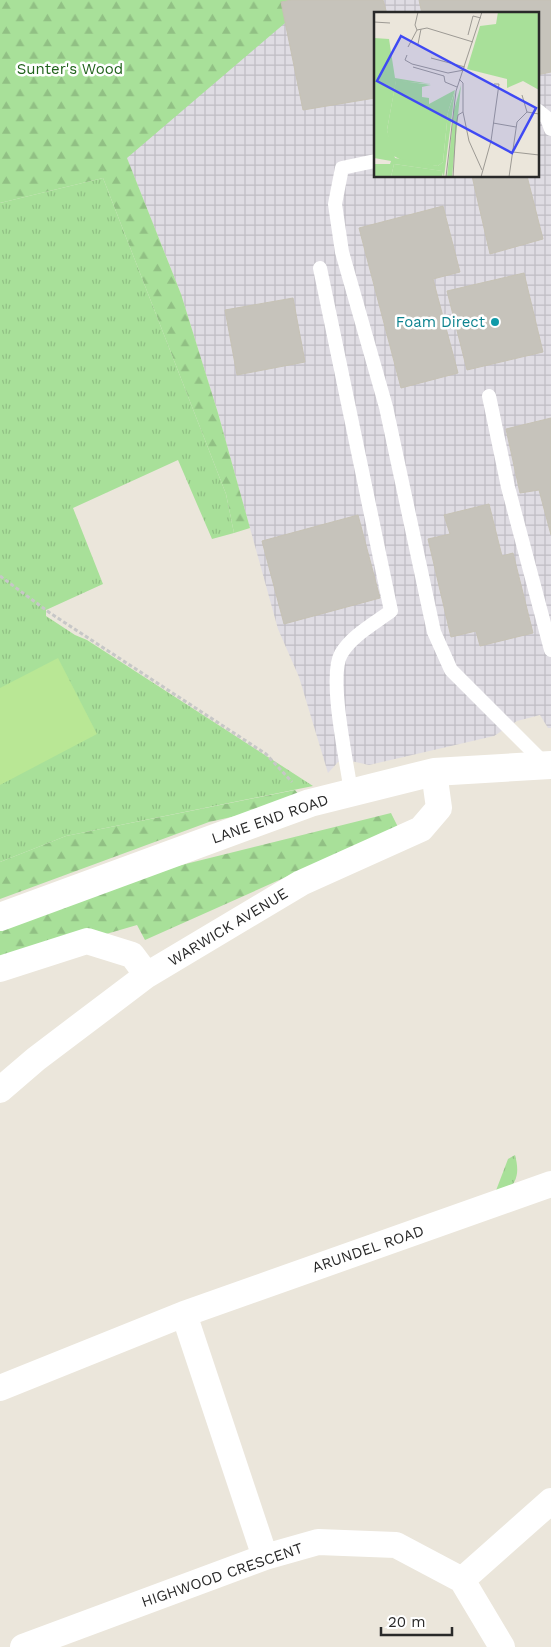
<svg xmlns="http://www.w3.org/2000/svg" width="551" height="1647" font-family="'Work Sans',sans-serif">
<defs>
<pattern id="industrial-grid" width="8" height="8" patternUnits="userSpaceOnUse" patternTransform="scale(1.25)"><rect width="8" height="8" fill="#dfdce3"/><path d="M0 4h8M4 0v8" fill="none" stroke="#bfbdc3"/></pattern>
<pattern id="grass-tufts" width="24" height="20" patternUnits="userSpaceOnUse" patternTransform="scale(1.25)"><rect width="24" height="20" fill="#a8e099"/><path d="M3 7l-1-3M5 7V3M7 7l1-3M15 17l-1-3M17 17v-4M19 17l1-3" fill="none" stroke="#91c084"/></pattern>
<pattern id="forest-firs" width="22" height="20" patternUnits="userSpaceOnUse" patternTransform="scale(1.25)"><rect width="22" height="20" fill="#a8e099"/><path d="M5 1l3.5 6h-7zM16 11l3.5 6h-7z" fill="#91c084"/></pattern>
</defs>
<rect width="100%" height="100%" fill="#ebe6db"/>
<path fill="url(#industrial-grid)" fill-rule="evenodd" d="M257 0H551V728H548L540 715 517 721 494 736 369 765 351 761 338 762 328 773 299 677 278 629 218 413 181 294 120 141ZM375 14H537V176H375Z"/>
<path fill="url(#grass-tufts)" d="M103 178 226 494 234 533 212 539 178 460 73 508 103 584 46 610V616L75 635 87 640 313 786 66 836 0 862V203Z
M515 1155C522 1181 512 1188 492 1201L508 1159Z"/>
<path fill="url(#forest-firs)" d="M0 0H312L127 158 181 294 218 413 250 528 234 533 226 494 103 178 0 203Z
M295 790 304 801 209 822 0 899V862L66 836Z
M391 813 398 827 145 940 137 925 0 965V923L113 882Z"/>
<path fill="#b9e795" d="M58 658 97 734 0 785V688Z"/>
<path fill="#c6c3bb" stroke="#c6c2b5" d="M291 0H383L387 14H375V98L303 110 281 2Z
M419 0H551V72L537 75V14H422Z
M472 176H527L543 239 490 254Z
M443 206 460 272 433 279 458 373 401 388 359 228Z
M524 273 543 352 467 370 447 291Z
M293 298 305 362 237 375 225 310Z
M551 418V535L539 490 520 493 506 429Z
M489 504 502 556 513 553 533 633 480 646 476 631 451 637 428 539 450 534 444 515Z
M358 515 380 598 284 624 262 541Z"/>
<g fill="none" stroke-linecap="round" stroke-linejoin="round">
<path stroke="#c7c7c7" stroke-width="3" stroke-dasharray="4 2.5" stroke-linecap="butt" d="M0 576 50 613 266 754 292 782"/>
<path stroke="#fff" stroke-width="14" d="M537 110 547 118 551 129
M375 161 342 168 335 204 342 252 386 407 434 632 451 670 546 765
M320 268 391 611C375 623 351 636 341 654 328 677 347 763 351 792
M489 396 508 487 551 650"/>
<path stroke="#fff" stroke-width="26" d="M0 969 87 941 132 955 147 975
M0 1090 36 1059 147 975 301 883 421 829 439 808 434 772
M184 1314 265 1557
M0 1388 184 1314 551 1184
M462 1580 551 1501
M23 1647 265 1557 318 1542 396 1545 462 1580 502 1647"/>
<path stroke="#fff" stroke-width="28" d="M0 917 310 803 434 772 551 765"/>
</g>
<circle fill="#0f9aa8" stroke="#fff" stroke-width="2" cx="495" cy="322" r="5"/>
<g text-anchor="middle" stroke-width="5" stroke-linejoin="round" paint-order="stroke">
<g font-size="15" fill="#21631c" stroke="#fff">
<text x="70" y="74">Sunter's Wood</text>
</g>
<g font-size="15" fill="#0d838f" stroke="#fff" text-anchor="end">
<text x="485" y="327">Foam Direct</text>
</g>
<g font-size="15" fill="#292929" stroke="#fff">
<text transform="translate(270 819) rotate(-19)" y="5">LANE END ROAD</text>
<text transform="translate(228 927) rotate(-31)" y="5">WARWICK AVENUE</text>
<text transform="translate(368 1249) rotate(-19)" y="5">ARUNDEL ROAD</text>
<text transform="translate(222 1575) rotate(-19)" y="5">HIGHWOOD CRESCENT</text>
</g>
</g>
<g transform="translate(374 12)">
<rect width="165" height="165" fill="#ebe6db"/>
<path d="M22 68 57 73 48 75V85L55 86V92L81 78 74 100 69 150 64 154 31 150 18 143 13 118ZM20 152 69 159 68 165H17Z" fill="#a8e099"/>
<path d="M0 26 15 27 21 66 57 72 22 69 13 118 21 146 64 154 69 150 74 100 81 79 70 165 68 159 20 152 17 165H0V152H16L17 149 0 146ZM87 73 78 165H73L80 98Z" fill="#a8e099"/>
<path d="M124 0H165V78L149 69 133 76V67L93 57 106 14 122 12Z" fill="#a8e099"/>
<path fill="none" stroke="#9d9a94" stroke-width="1" d="M0 10 16 11M43 18 53 16 99 30M43 18 41 13 44 0M94 23 99 4 107 6M44 32 47 17M34 35 43 18M33 43 31 48 38 52 74 61 90 58M57 46 91 55M39 55 70 64 71 70 83 75M85 67 89 71V100L95 129 108 158M148 83 153 100M119 111 142 115M139 140 165 143M72 165 82 79 108 0M79 165 82 114 84 103 89 100M107 165 117 129 125 72H120M135 165 143 110 153 100 165 102"/>
<path fill="#3f49f4" fill-opacity="0.15" stroke="#3f49f4" stroke-width="2.5" d="M27 24 162 96 138 141 3 69Z"/>
<rect width="165" height="165" fill="none" stroke="#292929" stroke-width="2.5"/>
</g>
<path d="M381 1627v8h71v-8" fill="none" stroke="#292929" stroke-width="2.5"/>
<text x="388" y="1627" font-size="15" fill="#292929" stroke="#ffffff" stroke-width="4" paint-order="stroke">20 m</text>
</svg>
